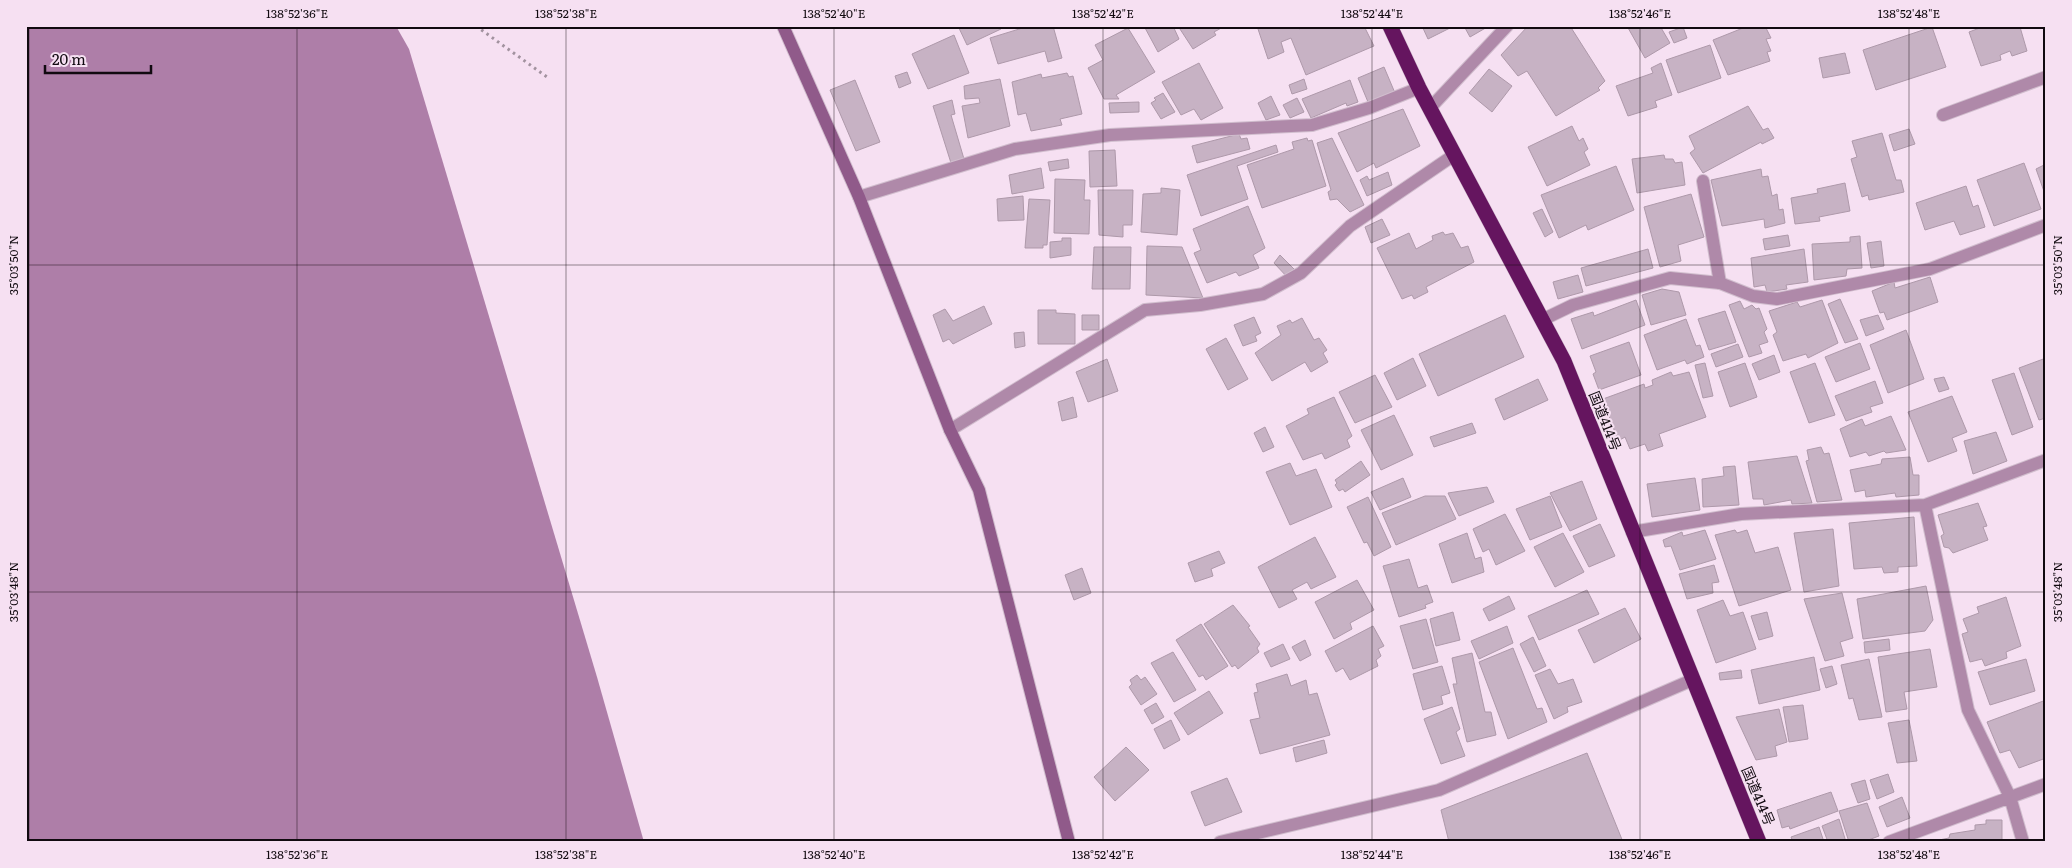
<svg xmlns="http://www.w3.org/2000/svg" width="2072" height="868" font-family="Literata,'Noto Sans JP',serif">
<rect width="100%" height="100%" fill="#f6e0f2"/>
<path fill="#ae7ea8" d="M26 26H396L409 49 597 677 644 842H26Z"/>
<path fill="#c7b2c4" stroke="#ae99aa" d="M958 26H1000L1001 29 967 45Z
M1029 26H1053L1062 58 1048 62 1045 51 998 64 990 38Z
M1144 26H1173L1179 39 1158 52Z
M1178 26H1225L1214 32 1216 35 1193 49Z
M1257 26H1298L1299 29 1308 26H1364L1374 46 1306 75 1291 38 1281 42 1284 52 1268 59Z
M1422 26H1454L1428 39Z
M1464 26H1489L1470 37Z
M1528 26H1570L1605 81 1598 88 1600 90 1556 116 1527 71 1518 76 1501 55Z
M1627 26H1660L1670 43 1645 58Z
M1748 26H1765L1771 38 1766 39 1771 51 1767 52 1770 61 1728 75 1713 40Z
M1985 26H2023L2020 27 2027 51 2012 56 2010 51 2000 55 2001 60 1981 66 1969 32Z
M1683 27 1687 38 1674 43 1669 32Z
M1932 27 1946 67 1876 90 1863 50Z
M1128 28 1155 72 1116 95 1119 99H1104L1088 68 1103 60 1095 45Z
M954 35 969 73 928 89 912 54Z
M1710 45 1721 78 1678 93 1666 60Z
M1845 53 1850 73 1823 78 1819 58Z
M1199 63 1223 108 1201 120 1194 109 1181 115 1162 82Z
M1661 63 1672 95 1655 101 1657 107 1628 116 1616 86 1653 73 1651 68Z
M1384 67 1395 93 1368 102 1358 78Z
M1489 69 1512 86 1492 112 1469 93Z
M907 72 911 83 899 88 895 76Z
M1067 73 1069 77 1073 76 1082 114 1060 119 1062 125 1031 131 1026 113 1018 115 1012 82 1041 74 1042 78Z
M1000 79 1010 126 968 138 962 106 980 103 979 98 965 99 964 86Z
M1304 79 1307 89 1292 94 1289 85Z
M855 80 880 142 856 151 830 90Z
M1350 80 1358 102 1347 106 1346 103 1311 118 1302 99Z
M1163 93 1175 112 1161 119 1151 103 1156 100 1154 98Z
M1271 96 1280 115 1266 120 1258 103Z
M1297 98 1304 112 1290 118 1283 105Z
M952 100 955 114 951 115 964 159 951 163 933 106Z
M1139 102V112L1110 113 1109 103Z
M1748 106 1763 130 1768 128 1774 138 1762 144 1761 142 1703 173 1690 153 1695 149 1689 136Z
M1403 109 1420 146 1376 168 1374 163 1357 172 1338 133Z
M1572 126 1579 141 1583 138 1588 149 1584 152 1590 165 1547 186 1528 147Z
M1909 129 1915 144 1894 151 1889 135Z
M1882 133 1896 180H1901L1904 192 1869 200 1868 195 1862 197 1851 159 1857 157 1852 141Z
M1239 134 1241 139 1247 138 1250 149 1197 163 1192 146Z
M1307 138 1308 141 1312 140 1326 186 1262 208 1247 165 1294 149 1292 142Z
M1332 138 1364 205 1350 212 1337 199 1330 200 1328 192 1331 190 1317 143Z
M1276 145 1278 152 1237 166 1248 199 1201 216 1187 175Z
M1115 150 1117 186 1090 187 1089 151Z
M1664 155 1665 159H1673L1675 163 1682 162 1685 185 1637 193 1632 159Z
M1068 159 1069 168 1050 171 1048 162Z
M2024 163 2041 209 1994 226 1977 180Z
M2046 164V197L2036 169Z
M1616 166 1634 210 1588 230 1586 225 1559 238 1541 195Z
M1041 168 1044 188 1012 194 1009 175Z
M1761 169 1762 177 1768 176 1772 196 1777 194 1779 210 1783 209 1785 223 1765 228 1764 219 1722 226 1711 180Z
M1388 172 1392 185 1367 196 1360 180 1367 176 1369 180Z
M1055 179 1085 180 1084 200H1090L1089 234 1054 233Z
M1845 183 1850 211 1819 217 1820 221 1795 224 1791 198 1818 193 1817 189Z
M1966 186 1973 207 1978 205 1985 227 1960 235 1954 221 1925 230 1916 203Z
M1161 188 1180 190 1177 235 1141 232 1143 194 1161 193Z
M1098 190H1133L1132 225H1123V237L1099 235Z
M1691 194 1704 237 1678 245 1681 261 1660 267 1644 207Z
M1023 196 1024 220 998 221 997 199Z
M1029 199 1050 200 1047 245H1043V248H1025Z
M1248 206 1265 248 1253 255 1259 268 1239 276 1236 272 1207 283 1194 253 1201 250 1193 229Z
M1542 209 1553 232 1545 237 1533 213Z
M1382 219 1390 235 1371 243 1365 227Z
M1443 232 1445 235 1453 233 1461 248 1468 246 1474 262 1426 287 1428 292 1414 299 1412 295 1402 299 1377 248 1409 233 1416 249 1433 240 1432 236Z
M1788 235 1790 246 1765 250 1763 239Z
M1860 236 1862 268 1847 269 1846 276 1814 280 1812 244 1850 242V237Z
M1062 238H1071V255L1050 258V242L1062 241Z
M1881 241 1884 266 1871 268 1867 243Z
M1147 246 1182 247 1203 298 1146 295Z
M1094 247H1131L1130 289H1092Z
M1648 249 1653 268 1586 286 1581 268Z
M1804 249 1808 282 1786 285 1787 289 1767 292 1765 285 1754 287 1751 258Z
M1280 255 1296 271 1289 279 1274 263Z
M1578 275 1583 292 1558 299 1553 282Z
M1930 277 1938 302 1887 320 1884 312 1880 313 1872 291 1894 282 1895 288Z
M1662 289 1679 292 1686 315 1651 325 1642 295Z
M1840 299 1858 339 1845 343 1828 304Z
M1636 300 1645 325 1582 349 1571 319 1593 312 1594 316Z
M1822 300 1838 343 1808 358 1806 354 1783 361 1773 335 1777 332 1769 311 1797 302 1800 307Z
M1740 301 1744 309 1752 305 1756 309 1759 308 1767 329 1764 332 1768 342 1759 345 1762 353 1749 357 1729 305Z
M984 306 992 324 953 344 949 339 943 342 933 315 945 309 953 321Z
M1038 310H1056V313L1075 314V344H1038Z
M1725 311 1736 342 1709 350 1698 319Z
M1082 315H1099V330H1082Z
M1505 315 1524 357 1438 396 1419 354Z
M1878 315 1884 329 1866 336 1860 320Z
M1254 317 1261 333 1255 336 1257 341 1243 346 1234 325Z
M1302 318 1314 340 1319 338 1327 350 1323 353 1328 362 1311 372 1305 362 1272 381 1255 353 1281 335 1277 326 1290 320 1292 323Z
M1686 319 1696 346 1700 345 1704 357 1687 364 1685 360 1657 370 1644 335Z
M1906 330 1924 379 1888 393 1870 345Z
M1024 332 1025 346 1015 348 1014 333Z
M1226 338 1248 379 1228 390 1206 349Z
M1629 342 1641 375 1599 390 1593 374 1596 372 1590 356Z
M1860 343 1870 369 1836 382 1825 357Z
M1738 344 1743 357 1716 367 1711 354Z
M1774 355 1780 372 1759 380 1752 364Z
M1413 358 1426 386 1397 400 1384 373Z
M2046 358V418L2039 420 2019 368Z
M1107 359 1118 391 1088 402 1076 372Z
M1705 363 1713 396 1703 398 1695 365Z
M1745 363 1757 397 1730 407 1718 372Z
M1815 363 1835 415 1809 423 1790 372Z
M1671 372 1673 376 1689 372 1706 417 1659 434 1663 446 1648 451 1645 444 1630 449 1625 437 1618 441 1603 399 1644 384 1645 388 1653 385 1652 380Z
M2014 373 2033 427 2012 435 1992 380Z
M1375 375 1392 407 1355 423 1339 392Z
M1944 377 1949 389 1939 392 1934 379Z
M1538 379 1548 400 1504 420 1495 399Z
M1875 381 1883 403 1870 407 1872 412 1846 421 1835 396Z
M1952 396 1967 432 1952 438 1957 451 1928 462 1908 412Z
M1073 397 1077 417 1062 421 1058 402Z
M1334 397 1352 436 1347 440 1350 447 1325 459 1322 453 1303 460 1286 426 1309 414 1307 409Z
M1394 415 1413 455 1381 470 1361 430Z
M1891 416 1906 450 1886 453 1884 451 1869 456 1866 452 1850 457 1840 429 1862 419 1865 426Z
M1472 423 1476 433 1434 447 1430 437Z
M1265 427 1274 447 1263 452 1254 433Z
M1996 432 2007 461 1973 474 1964 441Z
M1821 447 1824 454 1829 453 1842 500 1817 502 1806 461 1809 460 1807 450Z
M1797 456 1812 503 1792 504 1791 500 1764 505 1763 499H1753L1748 462Z
M1910 457 1913 475H1919V495L1896 497 1895 493 1866 497 1865 490 1855 492 1850 470 1881 464 1882 459Z
M1361 461 1370 475 1345 492 1343 489 1339 491 1335 485 1337 483 1335 480Z
M1290 463 1296 476 1316 469 1332 507 1290 525 1266 472Z
M1735 466 1739 505 1703 507 1702 479 1724 476 1723 467Z
M1403 478 1411 497 1380 510 1371 492Z
M1695 478 1700 510 1652 517 1647 484Z
M1582 481 1597 519 1570 531 1550 493Z
M1487 487 1494 502 1459 516 1448 493Z
M1425 496H1445L1456 519 1396 545 1382 513Z
M1550 496 1562 527 1530 540 1516 509Z
M1368 497 1391 547 1374 556 1367 542 1364 543 1347 507Z
M1978 503 1987 526 1983 527 1988 540 1953 553 1949 548 1944 547 1941 536 1944 534 1938 515Z
M1505 514 1525 551 1496 565 1489 549 1483 552 1473 529Z
M1914 517 1917 566 1898 567V572L1884 573 1882 567 1854 569 1849 523Z
M1600 524 1615 556 1589 567 1573 536Z
M1833 529 1839 586 1804 592 1794 533Z
M1705 530 1716 559 1680 570 1671 546 1665 547 1663 540 1682 532 1683 536Z
M1735 530 1737 533 1747 530 1755 553 1778 547 1791 590 1739 606 1715 535Z
M1467 533 1475 559 1481 557 1484 572 1452 583 1439 544Z
M1563 533 1584 572 1555 587 1534 547Z
M1315 537 1336 577 1311 589 1307 582 1292 590 1297 599 1279 608 1258 567Z
M1219 551 1225 563 1211 569 1213 576 1195 582 1188 563Z
M1409 559 1418 588 1427 585 1433 602 1425 605 1426 608 1399 617 1383 566Z
M1714 565 1719 582 1712 583 1713 593 1687 599 1679 574Z
M1082 568 1091 593 1074 600 1065 575Z
M1357 580 1374 610 1350 623 1352 629 1334 639 1315 602Z
M1926 586 1933 620 1925 631 1863 639 1857 599Z
M1587 590 1599 614 1539 640 1528 616Z
M1842 593 1853 638 1840 642 1844 656 1825 661 1804 599Z
M1509 596 1515 609 1489 621 1483 609Z
M2006 597 2021 646 2006 652 2007 658 1985 666 1982 659 1970 662 1962 634 1968 632 1963 619 1979 613 1977 607Z
M1723 600 1730 616 1743 612 1756 649 1716 663 1697 610Z
M1233 605 1250 626 1248 627 1260 644 1257 648 1259 652 1238 669 1235 665 1232 667 1204 624Z
M1625 608 1641 639 1594 663 1578 630Z
M1453 612 1460 640 1436 646 1430 619Z
M1767 612 1773 636 1759 640 1751 616Z
M1426 619 1438 662 1413 669 1400 626Z
M1201 624 1228 666 1206 680 1203 675 1199 677 1176 640Z
M1373 626 1384 646 1378 649 1381 656 1376 660 1378 666 1350 680 1343 668 1336 672 1325 651Z
M1507 626 1513 643 1479 659 1471 641Z
M1533 637 1546 666 1534 672 1520 644Z
M1889 639 1890 650 1865 653 1864 642Z
M1305 640 1311 655 1300 661 1292 647Z
M1283 644 1290 659 1271 667 1264 653Z
M1513 648 1537 709 1542 708 1547 722 1508 739 1479 662Z
M1930 649 1937 687 1904 692 1907 709 1886 712 1878 657Z
M1173 652 1196 690 1174 702 1151 663Z
M1472 653 1485 712H1491L1496 735 1467 742 1453 684H1457L1452 658Z
M1814 657 1820 690 1759 704 1751 670Z
M1869 659 1882 717 1859 720 1853 698 1849 699 1841 665Z
M2026 659 2035 691 1990 705 1978 672Z
M1442 666 1450 693 1441 696 1443 704 1423 710 1413 674Z
M1832 666 1837 684 1826 688 1820 669Z
M1550 669 1558 684 1573 679 1582 702 1567 707 1568 712 1554 719 1535 675Z
M1741 670 1742 678 1720 680 1719 673Z
M1287 674 1291 686 1306 680 1309 695 1317 693 1330 735 1260 754 1250 720 1260 718 1254 693 1258 692 1256 684Z
M1137 675 1141 680 1145 677 1157 694 1141 705 1129 687 1132 684 1130 680Z
M1209 691 1223 713 1188 735 1174 713Z
M2046 700V758L2019 768 2010 750 2000 753 1987 722Z
M1156 703 1164 717 1152 724 1144 710Z
M1803 705 1808 739 1789 742 1783 707Z
M1452 707 1460 729 1456 732 1465 756 1441 764 1424 719Z
M1779 709 1787 742 1775 746 1777 756 1756 760 1736 717Z
M1171 720 1180 740 1164 749 1154 729Z
M1909 720 1917 761 1897 763 1888 723Z
M1324 740 1327 753 1296 762 1293 748Z
M1126 747 1149 770 1115 801 1094 777Z
M1587 753 1623 842H1449L1441 810Z
M1888 774 1894 792 1877 799 1870 780Z
M1227 778 1242 812 1205 826 1191 792Z
M1865 780 1870 799 1858 803 1851 784Z
M1831 792 1838 811 1790 829 1789 826 1782 828 1777 810Z
M1902 797 1910 818 1887 827 1879 807Z
M1867 803 1879 836 1863 842H1849L1839 811Z
M1839 819 1846 842H1828L1822 826Z
M1986 820H2002V842H1929L1949 838 1950 834 1975 830V825L1986 824Z
M1819 827 1824 842H1793L1791 837Z"/>
<g fill="none" stroke-linecap="round" stroke-linejoin="round">
<g stroke="#d1bece" stroke-width="14">
<path id="lane" d="M1703 181 1720 283"/>
</g>
<g stroke="#d1bece" stroke-width="14">
<path id="street" d="M1431 107 1507 26
M1943 115 2046 77
M859 197 1015 149 1110 135 1312 125 1369 108 1419 88
M1542 320 1573 305 1670 278 1720 283 1753 296 1777 299 1930 269 2046 225
M950 430 1145 310 1200 305 1263 294 1301 273 1350 226 1454 155
M1925 505 1968 710 2010 797 2023 842
M1632 532 1741 514 1925 505 2046 460
M1220 842 1439 790 1692 680
M1889 842 2046 784"/>
</g>
<g stroke="#d1bece" stroke-width="14">
<path id="secondary" d="M783 26 859 197 950 430 979 490 1069 842"/>
</g>
<g stroke="#d1bece" stroke-width="16">
<path id="highway" d="M1390 26 1419 88 1564 361 1759 842"/>
</g>
<path stroke="#a2929f" stroke-width="3" stroke-dasharray="2.5 4" stroke-linecap="butt" d="M476 26 547 77"/>
<use href="#lane" stroke="#af89a9" stroke-width="12"/>
<use href="#street" stroke="#af89a9" stroke-width="12"/>
<use href="#secondary" stroke="#905a8a" stroke-width="12"/>
<use href="#highway" stroke="#65155f" stroke-width="15"/>
</g>
<path fill="none" stroke="#110a10" stroke-width="1" stroke-opacity="0.45" d="M29 26V842M297 26V842M566 26V842M834 26V842M1103 26V842M1372 26V842M1640 26V842M1909 26V842M26 265H2046M26 592H2046"/>
<g text-anchor="middle" stroke-width="4" stroke-linejoin="round" paint-order="stroke">
<g font-size="14" fill="#110a10" stroke="#f6e0f2">
<text transform="translate(1605 421) rotate(68)" y="5">国道414号</text>
<text transform="translate(1758 796) rotate(67)" y="5">国道414号</text>
</g>
</g>
<rect width="2072" height="868" fill="none" stroke="#f6e0f2" stroke-width="55"/>
<path d="M45 65v8h106v-8" fill="none" stroke="#110a10" stroke-width="2.5"/>
<text x="52" y="65" font-size="15" fill="#110a10" stroke="#f6e0f2" stroke-width="4" paint-order="stroke">20 m</text>
<rect x="28" y="28" width="2016" height="812" fill="none" stroke="#110a10" stroke-width="2"/>
<g font-size="12" text-anchor="middle" fill="#110a10">
<text x="297" y="18">138°52'36"E</text>
<text x="566" y="18">138°52'38"E</text>
<text x="834" y="18">138°52'40"E</text>
<text x="1103" y="18">138°52'42"E</text>
<text x="1372" y="18">138°52'44"E</text>
<text x="1640" y="18">138°52'46"E</text>
<text x="1909" y="18">138°52'48"E</text>
<text transform="translate(14 265) rotate(-90)" y="4">35°03'50"N</text>
<text transform="translate(2058 265) rotate(-90)" y="4">35°03'50"N</text>
<text transform="translate(14 592) rotate(-90)" y="4">35°03'48"N</text>
<text transform="translate(2058 592) rotate(-90)" y="4">35°03'48"N</text>
<text x="297" y="859">138°52'36"E</text>
<text x="566" y="859">138°52'38"E</text>
<text x="834" y="859">138°52'40"E</text>
<text x="1103" y="859">138°52'42"E</text>
<text x="1372" y="859">138°52'44"E</text>
<text x="1640" y="859">138°52'46"E</text>
<text x="1909" y="859">138°52'48"E</text>
</g>
</svg>
